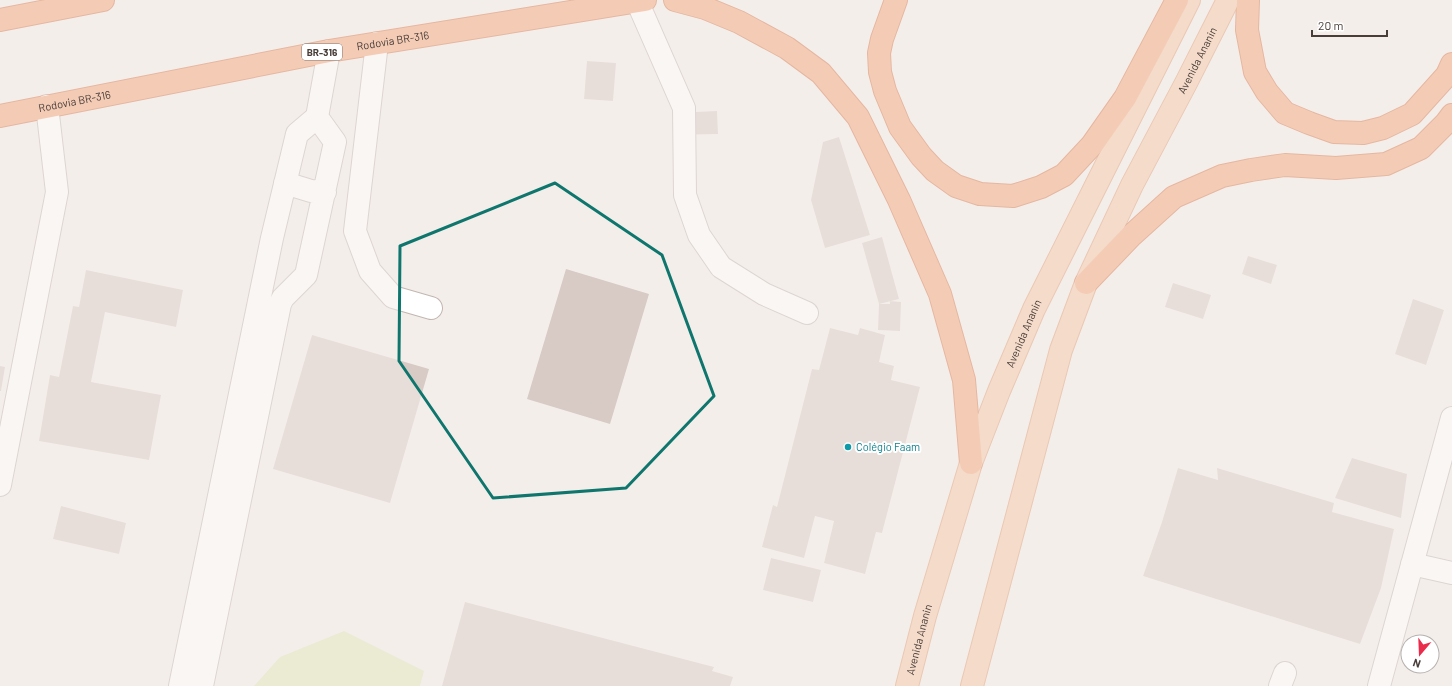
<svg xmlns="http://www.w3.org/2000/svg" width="1452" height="686" font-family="Barlow,sans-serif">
<rect width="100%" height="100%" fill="#f4eeeb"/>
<path fill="#dfe5b7" d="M344 631 424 671 420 686H254L280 657Z"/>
<path fill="#d8cac4" d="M587 61 616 63 613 101 584 99Z
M717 111 718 134 674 135 673 113Z
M839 137 870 235 825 248 811 200 823 142Z
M882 237 899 299 879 304H890V301L901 302 900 331 878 330 879 304 862 243Z
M1248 256 1277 265 1271 284 1242 274Z
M566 269 649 294 610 424 527 399Z
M86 270 183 290 176 327 105 312 91 382 161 395 149 460 39 441 50 375 59 377 73 306 79 307Z
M1173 283 1211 295 1203 319 1165 307Z
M1413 299 1444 310 1426 365 1395 354Z
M830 328 858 335 860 328 885 335 879 362 894 366 891 380 920 387 882 533 876 532 865 574 824 563 834 521 815 516 804 558 762 547 773 505 777 507 812 369 819 370Z
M312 335 429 369 390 503 273 469Z
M0 366 5 367 1 391H0Z
M1352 458 1407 474 1401 518 1335 498Z
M1178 468 1218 480 1217 468 1334 503 1332 512 1394 529 1381 588 1360 644 1143 576 1162 522Z
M61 506 126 523 119 554 53 539Z
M771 558 821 570 813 602 763 590Z
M465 602 714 667 712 671 733 677 730 686H442Z"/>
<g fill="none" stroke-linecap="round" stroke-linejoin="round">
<g stroke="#c2b6b1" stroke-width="24">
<path id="minor" d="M637 1 684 108 685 195 699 235 721 267 764 294 807 313
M377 43 355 231 370 271 393 297 431 308
M285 183 311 191 325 192
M0 485 57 192 47 106
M1412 564 1452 573
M180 686 272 238 297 134 317 117 329 51
M202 686 280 304 283 298 306 275 335 142 317 117
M1280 686 1285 673
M1379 686 1452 418"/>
</g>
<g stroke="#dc9a71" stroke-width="24">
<g id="major">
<path id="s1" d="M907 686 925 616 971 463 999 391 1034 309 1189 0"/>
<path id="s2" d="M972 686 1061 350 1086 283 1132 185 1186 83 1228 0"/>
</g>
</g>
<g stroke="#d37346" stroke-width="24">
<g id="highway">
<path d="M675 0 705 8 739 22 787 48 821 73 858 117 899 200 940 294 964 380 971 463"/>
<path d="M896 0 882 39 879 53 880 72 885 91 900 127 921 156 935 171 956 186 980 194 1013 196 1041 187 1064 175 1092 145 1125 98 1177 0"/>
<path d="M1248 0 1247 30 1255 72 1267 92 1285 113 1309 123 1334 132 1363 133 1383 128 1412 114 1447 75 1452 64"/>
<path d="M0 20 103 0"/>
<path id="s3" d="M0 116 329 51 645 0"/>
<path d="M1086 283 1132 235 1174 197 1222 176 1251 170 1285 165 1336 168 1386 164 1421 148 1446 123 1452 115"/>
</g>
</g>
<use href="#minor" stroke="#fff" stroke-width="22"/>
<use href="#major" stroke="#f7c3a1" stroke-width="22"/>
<use href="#highway" stroke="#f4a276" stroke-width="22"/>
</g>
<path d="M0 0H1452V686H0ZM555 183 662 255 714 396 626 488 493 498 399 361 400 246Z" fill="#f4eeeb" fill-opacity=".55" fill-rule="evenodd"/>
<path fill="none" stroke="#0f766e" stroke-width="3" stroke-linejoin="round" d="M555 183 662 255 714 396 626 488 493 498 399 361 400 246Z"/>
<circle fill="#0f9aa8" stroke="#fff" stroke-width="1.5" cx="848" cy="447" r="4"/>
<g text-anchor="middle" stroke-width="4" stroke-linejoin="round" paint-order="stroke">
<rect fill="#fff" stroke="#7f7774" stroke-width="1" x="302" y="44" width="40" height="16" rx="3"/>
<g font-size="10" font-weight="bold" fill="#483d39">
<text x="322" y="56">BR-316</text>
</g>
<g font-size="11" fill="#483d39" stroke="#fff">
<text dy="4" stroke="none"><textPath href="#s3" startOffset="400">Rodovia BR-316</textPath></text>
<text dy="4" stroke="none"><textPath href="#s2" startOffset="668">Avenida Ananin</textPath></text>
<text dy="4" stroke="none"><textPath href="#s3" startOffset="76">Rodovia BR-316</textPath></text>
<text dy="4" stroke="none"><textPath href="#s1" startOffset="372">Avenida Ananin</textPath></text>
<text dy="4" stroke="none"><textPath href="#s1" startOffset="48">Avenida Ananin</textPath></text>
</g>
<g font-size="11" fill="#0d838f" stroke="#fff" text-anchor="start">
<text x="856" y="451">Colégio Faam</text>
</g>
</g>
<g transform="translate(1420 654) rotate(199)"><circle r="19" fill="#ffffff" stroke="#b6b1b0"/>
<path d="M0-3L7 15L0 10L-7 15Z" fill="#eb2b4b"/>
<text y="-6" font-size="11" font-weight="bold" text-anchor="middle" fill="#483d39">N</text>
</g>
<path d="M1312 30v6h75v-6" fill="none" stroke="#483d39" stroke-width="2"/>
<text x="1318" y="30" font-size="12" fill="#483d39" stroke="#ffffff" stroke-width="3" paint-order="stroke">20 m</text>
</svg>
